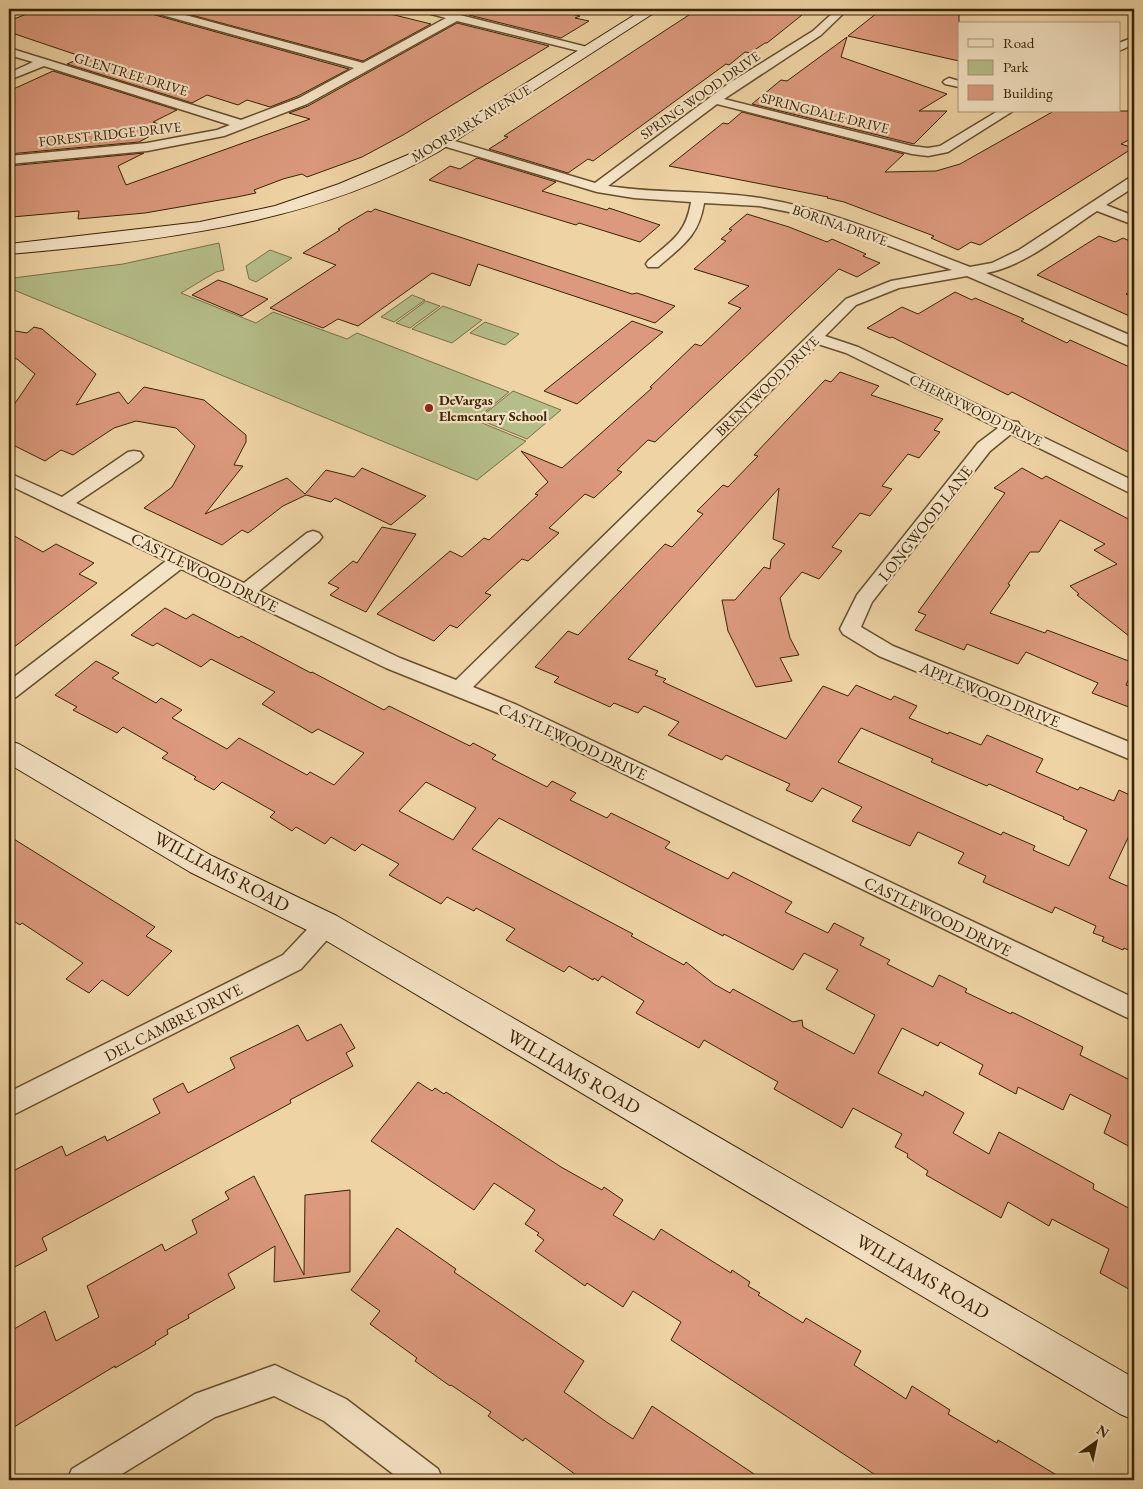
<svg xmlns="http://www.w3.org/2000/svg" width="1143" height="1489" font-family="'EB Garamond',serif">
<rect width="100%" height="100%" fill="#eed3a4"/>
<filter id="stains"><feTurbulence type="fractalNoise" baseFrequency=".004" numOctaves="4"/><feColorMatrix values="0 0 0 0 .2 0 0 0 0 .09 0 0 0 0 .02 0 0 0 .5 -.17"/></filter>
<radialGradient id="worn" r=".72"><stop offset=".6" stop-color="#630" stop-opacity="0"/><stop offset="1" stop-color="#630" stop-opacity=".3"/></radialGradient>
<path fill="#b5bd88" stroke="#777046" d="M219 243 224 270 216 272 181 293 256 323 273 312 347 339 357 333 509 392 475 420 526 441 477 480 9 288V283L13 278 123 264Z
M270 250 292 258 256 282 249 279 246 266Z
M412 295 425 300 394 322 381 317Z
M426 301 440 306 410 328 396 323Z
M443 306 482 320 452 343 412 329Z
M485 322 519 334 505 345 470 333Z
M513 391 561 410 527 439 478 419Z"/>
<path fill="#dc997d" stroke="#392303" fill-rule="evenodd" d="M39 9H145L148 13 349 69 298 96 270 107 247 100 238 105 207 95 192 103 67 64 83 57 9 32V21Z
M169 9H370L431 24 363 61Z
M480 9H551L580 16 575 18 589 21 561 38 469 15Z
M698 9H737L761 14 764 12 769 13 774 9 802 15 767 43H765L750 53 745 52 729 65 726 64 593 161 588 159 568 173 489 149 508 137 504 136Z
M882 9H959V61L848 36Z
M457 23 549 46 403 135 362 157 307 177 302 174 283 179 254 190 256 193 237 197 145 213 78 219 79 211 12 217 14 191H9V166L144 153 118 166 126 185 310 119 289 113 308 106Z
M847 37 841 57 947 94 919 111H947L914 144 752 104 781 80 787 81Z
M53 71 177 110 153 122 167 127 139 142 9 154V91Z
M1054 111H1134V137L1121 144 1133 148 980 245 971 242 958 250 931 238 934 236 844 202 827 198 828 197 669 166 723 123 728 124 742 112 904 154 885 172 936 171 960 164Z
M477 158 556 182 542 191 607 210 609 208 660 225 640 242 579 223 576 225 429 180 450 166 460 169Z
M375 209 632 294 637 293 675 306 655 323 478 264 470 286 432 273 358 326 338 319 323 328 270 308 336 265 303 253 340 230 338 229 344 225 368 211 371 212Z
M747 214 789 227 827 242 832 239 866 254 863 256 880 263 857 277 839 269 655 442 648 440 617 470 622 472 594 498 585 494 549 528 559 533 528 561 522 559 485 593 491 595 457 628 450 625 434 641 377 614 450 551 462 557 484 538 489 540 538 495 535 494 548 482 521 451 562 468 652 388 650 387 695 344 701 346 741 308 728 303 749 286 694 269 726 241 721 239 732 230 729 229Z
M1099 236 1115 242 1123 238 1134 243V289L1126 294 1134 297V318L1037 275Z
M218 280 227 283 268 299 242 316 192 295Z
M955 292 972 300 975 298 1024 319 1021 321 1067 343 1070 340 1134 369V455L1012 392 1008 395 892 337 890 338 867 328 902 307 918 314Z
M632 321 663 332 577 404 544 391Z
M34 327 42 329 96 374 76 405 119 392 128 404 144 387 204 400 246 435V442L234 465 243 466 205 514 287 478 305 494 326 470 354 477 362 468 426 496 391 525 335 498 331 502 306 495 283 506 248 533 242 530 222 545 144 508 172 487 195 446 176 428 136 421 114 428 73 455 61 450 45 461 9 443V412L35 374 17 359 9 357V330L27 333Z
M840 372 879 386 871 395 943 419 934 430 940 432 919 458 908 454 882 486 892 489 870 516 860 513 832 547 842 551 819 579 802 572 780 598 790 638 799 655 780 658 792 681 756 687 728 631 722 600H735L764 567 770 569 771 560 785 544 773 539 779 488 628 659 658 671 655 675 666 679 663 682 786 739 823 686 848 696 856 685 891 700 894 696 917 706 909 718 948 734 949 732 981 745 987 735 1043 759 1036 772 1078 790 1080 787 1114 801 1119 790 1134 797V825L1109 878 1134 889V953L1124 948 1123 950 1102 941 1104 937 1093 933 1096 926 1055 907 1052 913 983 882 986 876 958 863 964 853 918 832 910 846 877 832 852 821 862 807 822 788 812 802 786 790 790 784 726 755 722 760 668 735 679 722 644 706 638 713 614 703 610 707 554 682 559 677 535 667 568 631 578 635 665 544 672 547 703 514 697 511 723 485 728 487 758 456 754 455 825 380 831 382ZM861 728 933 759 931 762 987 786 989 784 1064 817 1063 819 1087 830 1069 866 1033 850 1035 846 1003 832 1001 835 838 762Z
M1022 468 1042 479 1046 476 1134 522V640L1077 595 1079 594 1070 586 1117 564 1094 550 1105 544 1060 520 1039 552H1030L1008 584 1010 585 990 613 1045 633 1047 630 1134 663V668L1126 685 1134 688V709L1092 693 1098 683 1026 652 1018 664 967 644 964 650 915 630 926 615 918 612 1005 493 994 488Z
M382 527 416 534 366 612 330 595 339 588 328 583 353 561 357 563Z
M9 533 43 552 56 544 94 563 79 574 97 583 9 651Z
M165 608 186 619 193 614 239 638 241 636 311 673 312 672 384 710 389 706 470 746 473 743 496 755 492 759 547 787 552 781 576 793 570 800 607 818 611 813 670 842 665 848 728 879 733 872 792 902 785 912 828 933 834 923 864 938 860 945 890 960 887 964 933 987 939 975 967 989 965 992 1011 1014 1012 1012 1083 1047 1080 1055 1134 1082V1149L1104 1133 1111 1115 1070 1094 1063 1110 1018 1087 1016 1094 979 1074 983 1065 940 1042 938 1046 902 1028 878 1073 923 1096 925 1091 964 1113 953 1133 989 1154 999 1132 1094 1184 1093 1189 1134 1211V1292L1100 1273 1109 1249 1052 1219 1049 1226 1008 1202 1001 1218 926 1175 928 1171 907 1157 908 1154 895 1147 902 1134 853 1108 842 1128 774 1089 778 1082 748 1065 704 1040 699 1048 636 1013 644 1001 602 976 598 981 594 978 593 980 569 966 564 972 506 940 515 929 476 908 474 911 447 897 441 904 389 875 399 864 362 844 355 851 331 837 325 844 296 827 292 831 270 817 275 812 222 782 214 790 194 779 196 777 162 758 168 753 123 727 117 733 73 710 77 707 55 695 96 661 119 673 112 678 156 703 161 698 182 710 172 718 227 749 239 738 307 775 310 772 334 785 364 753 318 729 312 733 262 704 275 692 211 659 201 667 157 643 153 646 131 635ZM426 782 476 808 453 840 399 811ZM499 818 723 936 724 934 793 970 804 953 838 970 826 989 875 1015 854 1054 803 1027 802 1020 793 1022 733 989 730 993 714 984 686 962 684 965 631 936 633 934 472 849Z
M9 836 155 927 146 936 172 951 128 996 102 980 89 993 66 979 83 963 22 923 20 925 9 918Z
M341 1024 355 1048 346 1053 353 1066 290 1100 291 1103 42 1238 47 1250 9 1270V1173L62 1146 66 1156 105 1136 107 1141 160 1113 153 1099 183 1083 188 1093 235 1068 230 1058 298 1025 307 1041Z
M418 1082 432 1091 435 1088 444 1094 446 1092 561 1167 602 1190 604 1187 623 1200 613 1215 654 1240 661 1229 731 1273 732 1270 750 1282 748 1286 760 1293 758 1295 803 1323 806 1318 861 1351 854 1365 906 1399 912 1386 950 1410 948 1414 997 1443 998 1440 1065 1480H883L671 1340 681 1322 633 1291 623 1307 587 1283 585 1286 535 1251 544 1240 537 1235 539 1233 525 1224 535 1210 494 1183 474 1210 371 1141Z
M254 1176 304 1275 305 1195 350 1190V1272L274 1282 275 1246 228 1274 235 1288 188 1315 189 1318 167 1330 168 1334 155 1342 156 1344 115 1368V1366L9 1430V1332L45 1311 56 1341 99 1317 87 1286 162 1244 165 1251 197 1233 192 1220 229 1199 225 1192Z
M397 1228 456 1269 454 1272 584 1361 564 1392 608 1423 633 1439 652 1406 763 1480H583L525 1438 523 1441 488 1416 491 1412 451 1385 450 1386 415 1361 417 1358 370 1324 380 1311 351 1290Z"/>
<g fill="none" stroke-linecap="round" stroke-linejoin="round">
<g stroke="#664f2b" stroke-width="3">
<path id="street" d="M147 9H163L363 63 446 18 420 11 419 9H436L591 48 593 50 587 53 457 21 307 104 224 136 147 151 9 164V156L147 143 217 130 230 125 44 66 9 80V73L33 62 9 55V48L241 120 299 98 354 68 148 11Z
M837 9H848L821 35 724 99 912 146 928 148 940 146 998 111H1013L948 152 928 156 912 154 717 104 608 186C659 194 711 190 760 198 833 210 901 241 970 267L992 263 1019 250 1129 178 1134 177V187L1106 205 1134 216V225L1097 211C1063 233 1026 266 986 273L1134 337V348L967 276 899 288 856 305 825 336 858 347 1011 421 1018 422 1020 426 1134 481V493L1128 492 1011 434 990 451 872 602 861 627 893 646 1134 744V761L879 656 843 634 840 629 857 595 978 443 998 428 846 353 818 344 473 687 517 705 1134 998V1021L503 715 386 668 181 569 16 697 9 699V681L166 561 9 485V473L62 497 128 452 134 451 140 452 143 456 140 460 76 503 244 583 307 533 313 531 319 533 322 537 319 541 259 591 400 658 456 680 846 299 891 281 952 270 814 217 759 206 704 203C699 236 682 246 658 267H648L646 264 648 261C671 241 686 234 691 202L634 198 597 192 440 145 438 142 440 139H448L595 183 728 84 813 31Z
M1134 37V44L1119 51V43Z
M949 78 959 81V87L945 84 943 82 945 80Z
M326 915 334 918 338 925 334 932 301 969 9 1117V1092L283 955 318 918Z
M275 1365 346 1399 438 1469 443 1480H401L324 1421 274 1396 215 1417 112 1480H67L72 1469 195 1394Z"/>
</g>
<g stroke="#392303" stroke-width="2">
<path id="secondary" d="M644 9H660L438 152C309 226 154 241 9 254V244L200 222 275 206 339 184 410 154 426 146Z
M9 741 19 744 212 856 337 916 1134 1378V1420L1120 1414 315 934 190 872 9 764Z"/>
</g>
<use href="#street" fill="#f4e2c4" fill-rule="evenodd"/>
<use href="#secondary" fill="#f4e2c4" fill-rule="evenodd"/>
</g>
<circle fill="#8f2418" stroke="#f4e2c4" stroke-width="2" cx="429" cy="408" r="5"/>
<g text-anchor="middle" stroke-width="4.5" stroke-linejoin="round" paint-order="stroke">
<g font-size="14" fill="#392303" stroke="#f4e2c4">
<text transform="translate(131 74) rotate(17)" y="5">GLENTREE DRIVE</text>
<text transform="translate(700 95) rotate(-35)" y="5">SPRING WOOD DRIVE</text>
<text transform="translate(825 113) rotate(14)" y="5">SPRINGDALE DRIVE</text>
<text transform="translate(471 123) rotate(-31)" y="5">MOORPARK AVENUE</text>
<text transform="translate(110 134) rotate(-6)" y="5">FOREST RIDGE DRIVE</text>
<text transform="translate(840 225) rotate(19)" y="5">BORINA DRIVE</text>
<text transform="translate(767 386) rotate(-44)" y="5">BRENTWOOD DRIVE</text>
<text transform="translate(976 410) rotate(26)" y="5">CHERRYWOOD DRIVE</text>
</g>
<g font-size="14" font-weight="bold" fill="#392303" stroke="#f4e2c4" text-anchor="start">
<text x="439" y="405">DeVargas<tspan x="439" dy="16">Elementary School</tspan></text>
</g>
<g font-size="16" fill="#392303" stroke="#f4e2c4">
<text transform="translate(925 523) rotate(-52)" y="6">LONGWOOD LANE</text>
<text transform="translate(205 572) rotate(26)" y="6">CASTLEWOOD DRIVE</text>
<text transform="translate(990 694) rotate(22)" y="6">APPLEWOOD DRIVE</text>
<text transform="translate(573 741) rotate(25)" y="6">CASTLEWOOD DRIVE</text>
<text transform="translate(938 916) rotate(26)" y="6">CASTLEWOOD DRIVE</text>
<text transform="translate(173 1022) rotate(-27)" y="6">DEL CAMBRE DRIVE</text>
</g>
<g font-size="19" fill="#392303" stroke="#f4e2c4">
<text transform="translate(222 871) rotate(28)" y="7">WILLIAMS ROAD</text>
<text transform="translate(574 1071) rotate(30)" y="7">WILLIAMS ROAD</text>
<text transform="translate(923 1276) rotate(30)" y="7">WILLIAMS ROAD</text>
</g>
</g>
<rect width="1143" height="1489" fill="none" stroke="#eed3a4" stroke-width="30"/>
<rect x="10" y="10" width="1123" height="1469" fill="none" stroke="#392303" stroke-width="2.5"/>
<rect x="15" y="15" width="1113" height="1459" fill="none" stroke="#392303"/>
<rect x="958" y="22" width="162" height="90" fill="#f4e2c4" stroke="#a99677"/>
<rect x="968" y="39" width="25" height="8" fill="#f4e2c4" stroke="#a99677"/>
<text x="1003" y="48" font-size="15" fill="#392303">Road</text>
<rect x="968" y="60" width="25" height="15" fill="#b5bd88" stroke="#a99677"/>
<text x="1003" y="72" font-size="15" fill="#392303">Park</text>
<rect x="968" y="85" width="25" height="15" fill="#dc997d" stroke="#a99677"/>
<text x="1003" y="98" font-size="15" fill="#392303">Building</text>
<g transform="translate(1096 1442) rotate(33)" stroke="#f4e2c4" stroke-width="4" paint-order="stroke">
<path d="M0-4L9 19L0 12L-9 19Z" fill="#392303"/>
<text y="-8" font-size="14" font-weight="bold" text-anchor="middle" fill="#392303">N</text>
</g>
<rect width="100%" height="100%" filter="url(#stains)"/>
<rect width="100%" height="100%" fill="url(#worn)"/>
</svg>
